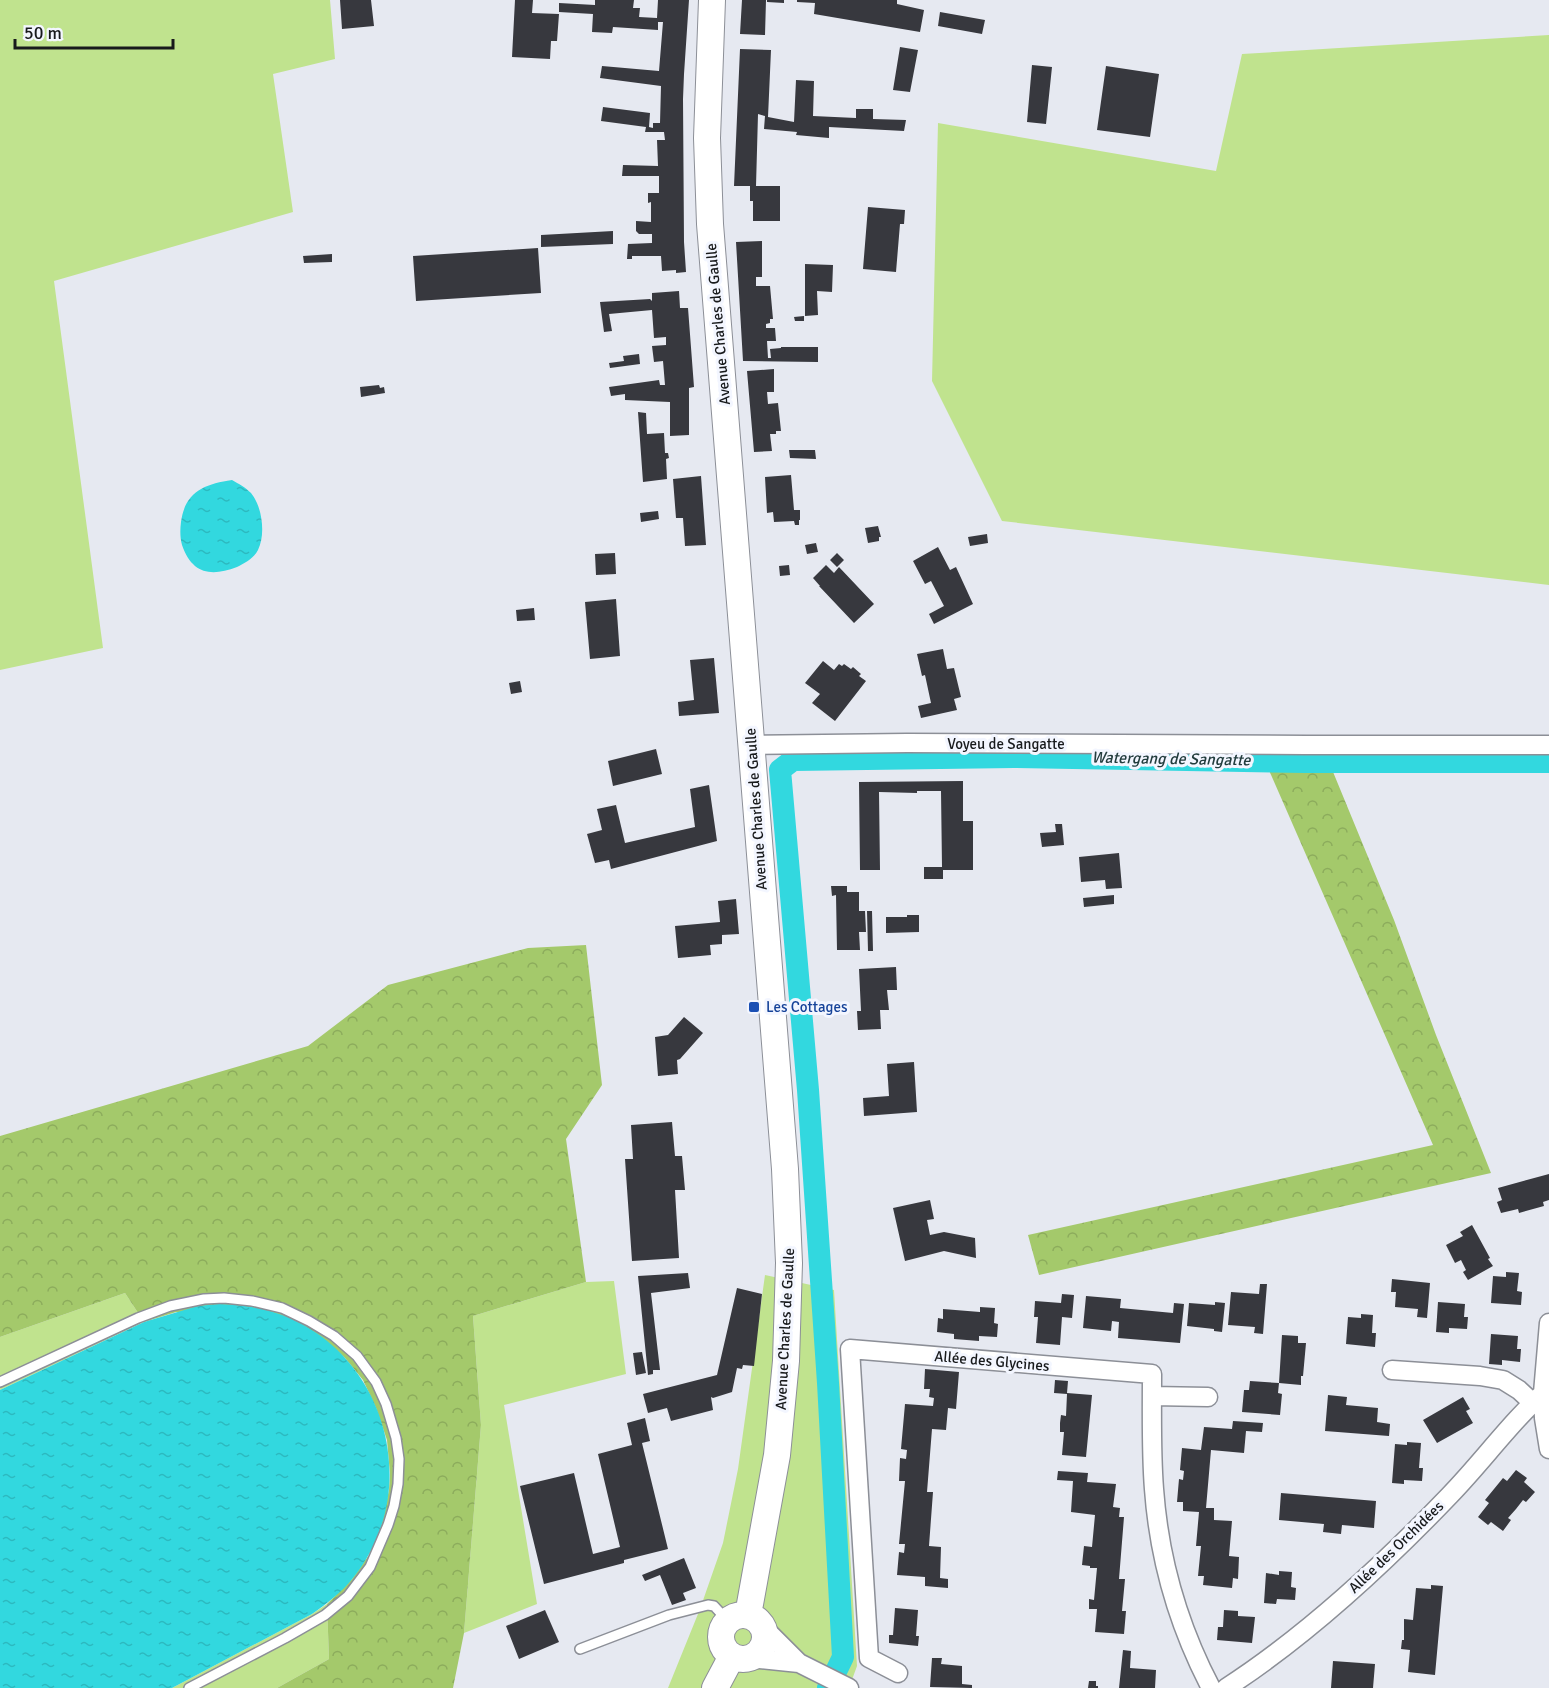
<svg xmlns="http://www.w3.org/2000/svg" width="1549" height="1688" font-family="Signika,sans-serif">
<defs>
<pattern id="forest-crowns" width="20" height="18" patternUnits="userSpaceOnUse" patternTransform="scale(1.5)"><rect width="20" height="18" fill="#a4c96b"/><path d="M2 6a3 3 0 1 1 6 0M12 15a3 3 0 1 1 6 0" fill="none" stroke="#8cac5c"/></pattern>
<pattern id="water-ripples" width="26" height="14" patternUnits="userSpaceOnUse" patternTransform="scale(1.5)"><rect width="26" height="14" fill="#32d8df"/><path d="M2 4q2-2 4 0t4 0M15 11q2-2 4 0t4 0" fill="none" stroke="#2cb9bf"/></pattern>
</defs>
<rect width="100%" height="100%" fill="#e6e9f1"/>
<path fill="#c0e38e" d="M0 0H330L335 59 273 74 293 212 54 281 103 648 0 670Z
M1549 35V585L1002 521 932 381 938 123 1216 171 1242 54Z
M765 1275 834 1290 857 1666 849 1688H668L700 1609 723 1543 738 1469Z
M614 1281 626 1374 504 1405 537 1604 464 1633 481 1425 473 1316 586 1282Z
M125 1293 144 1322 0 1390V1337Z
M327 1604 329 1659 277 1688H172L312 1614Z"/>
<path fill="url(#forest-crowns)" d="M1331 767 1394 920 1436 1035 1491 1173 1039 1275 1028 1235 1433 1145 1268 768Z
M586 945 602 1085 566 1139 586 1282 473 1316 481 1425 464 1633 453 1688H277L329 1659 327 1604 352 1579 369 1555 381 1526 389 1490 390 1474 387 1440 376 1408 363 1380 345 1358 325 1340 300 1324 176 1312 144 1322 125 1293 0 1337V1136L308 1046 388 985 528 948Z"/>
<path fill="url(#water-ripples)" d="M232 480C239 484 245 487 251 493 262 506 266 534 258 550 254 558 245 563 237 567 211 577 192 574 182 545 180 538 180 530 181 522 185 492 204 484 232 480Z
M219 1304C240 1305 262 1307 282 1315 387 1355 424 1490 353 1578 342 1592 326 1604 312 1614L172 1688H0V1390L144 1322 198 1306Z"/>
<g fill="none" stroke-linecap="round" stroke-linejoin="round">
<path stroke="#32d8df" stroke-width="22" d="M828 1688 843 1657 828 1383 808 1090 780 770 793 760 1014 757 1306 762H1549"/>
</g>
<path fill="#37383e" d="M340 0H371L374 26 342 29Z
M515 0H533L532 13 559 14 557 41H551L550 59 512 57Z
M595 0H634L633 8H640L639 17 657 18 658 0H689L684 74 683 99 684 242 686 272 676 273V270L662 271 661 256H632V259H627L628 244 652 243V234H639L636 231V221L651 222V202L648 203V193H659V176H622L623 165 658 166 657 140H665L664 132H645L646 127 601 121 603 107 650 113 649 127 653 128V123H660L661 86 600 78 602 66 659 71 663 22H658V30L613 27 612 33 592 32 593 14 559 12V3L595 5Z
M742 0H766L765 35 740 34Z
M767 0H784V3L767 2Z
M797 0H897V4L924 10 920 32 814 14 815 3 797 2Z
M940 12 985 20 982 34 938 26Z
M900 47 918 50 910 92 893 90Z
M740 49 771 50 768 117 794 122 796 80 814 81 813 116 856 118V109H873V119L906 120 904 131 829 127V138L796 135 797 132 764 129 765 116 758 114 756 186H780V221H753V201H750V186H734Z
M1032 65 1052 67 1046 124 1027 122Z
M1106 66 1159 74 1150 137 1097 130Z
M868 207 905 210 904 224H900L896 272 863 269Z
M613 231V244L541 247V235Z
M762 241V277H756V286H770L773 319H770V323L766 324V328H775L776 341H767L768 358H771L770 349 781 348V347H818V362L743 361 736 242Z
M538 248 541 293 416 301 413 256Z
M332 254V262L304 263 303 256Z
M805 264 833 265 832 292 817 291 818 315 805 316Z
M679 291 680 308H688L694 387 689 388V435L670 436V402L625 400V394L611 396 609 387 659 380 660 385H665L663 361 654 362 652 346 666 345V337L654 338 652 310 609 314 612 331 604 332 600 302 650 299 652 301V293Z
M804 316V321H795L794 317Z
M639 354 640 364 610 368 609 363 624 361 623 356Z
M774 369V392H767L768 404 778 403 781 431H776V434H770L772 451 754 452 747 371Z
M379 385 380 388 384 387 385 393 361 397 360 387Z
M638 412 646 413 647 434 664 433 665 453H668L669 458 666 459 667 479 643 482Z
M789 450H815L816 459 790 458Z
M791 475 794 510H800V520H799V525H795L794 521 774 522 773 512 767 513 765 477Z
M701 476 706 545 685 546 683 518H676L673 479Z
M658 511 659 519 641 522 640 513Z
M878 526 881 537H879V541L868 543 865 528Z
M987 534 988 543 970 546 968 537Z
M816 543 818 552 807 554 805 545Z
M938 547 950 570 956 567 973 604 934 624 929 614 944 606 931 581 925 584 913 561Z
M615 553 616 574 596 575 595 554Z
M837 553 844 560 837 567 830 560Z
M789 565 790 575 780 576 779 566Z
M826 565 834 573 839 567 874 604 854 623 819 586H820L813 578Z
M616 599 620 656 590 659 585 602Z
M534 608 535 620 517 621 516 610Z
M943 649 947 669 954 668 961 697 954 699 957 710 921 718 918 706 931 703 925 675 922 676 917 654Z
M714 658 719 713 679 716 678 702 694 700 690 660Z
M823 661 834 670 839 664 842 666 844 664 851 669 853 667 861 674 859 676 866 681 835 721 812 703 820 694 805 683Z
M520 681 522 692 511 694 509 683Z
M656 749 662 774 613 786 608 761Z
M963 781V821H973V870H943V879H924V867H942L941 791H917V793L879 792 880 870H860L859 782Z
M709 785 717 841 611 869 609 860 595 863 587 834 602 830 597 809 616 805 625 843 695 827 690 789Z
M1055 824H1062L1064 845 1042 847 1040 833 1056 832Z
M1119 853 1122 888 1106 889 1105 880 1081 882 1079 857Z
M831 886H847V892H859V911H865L866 932H859L860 950H837L836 895 832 896Z
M1114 895V904L1084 907 1083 898Z
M736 899 739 934 722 935V944L710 945 711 955 678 958 675 926 720 922 718 901Z
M867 911H872L873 951H868Z
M907 915H919V932L886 933V917H907Z
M896 967 897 990H887L889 1010H880L881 1029 858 1030 857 1011H861L859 969Z
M684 1017 703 1033 680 1059 677 1060 678 1074 658 1076 655 1037 668 1035Z
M914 1062 917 1112 864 1116 863 1098 889 1096 887 1064Z
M672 1122 675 1156H682L685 1190H675L679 1258 632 1261 625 1159H633L631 1125Z
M1549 1174V1200L1543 1202 1544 1206 1519 1213 1518 1209 1501 1213 1497 1202 1502 1200 1498 1188Z
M930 1200 934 1219 927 1220 930 1235 944 1232 975 1238 976 1258 944 1251 905 1261 893 1208Z
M1472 1225 1490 1258 1488 1259 1493 1266 1468 1280 1463 1272 1466 1270 1461 1260 1455 1263 1446 1245 1463 1236 1460 1232Z
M1506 1272 1519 1273 1517 1291 1522 1292 1521 1305 1491 1303 1493 1276 1506 1277Z
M688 1273 690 1288 651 1293 660 1370H653V1374L648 1375 638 1276Z
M1392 1279 1430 1283 1427 1318 1417 1317 1418 1309 1395 1307 1396 1292H1391Z
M1260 1284H1267L1263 1334 1254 1333 1255 1327 1228 1325 1231 1292 1259 1294Z
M737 1288 762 1294 754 1366 743 1365 742 1369 737 1368 732 1392 713 1398 711 1397 713 1410 671 1421 667 1408 648 1413 643 1394 717 1375Z
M1062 1294 1074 1295 1072 1318 1062 1317 1060 1345 1036 1343 1038 1317H1034L1035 1301 1061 1303Z
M1086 1296 1121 1299 1120 1308 1152 1311 1173 1313 1174 1303 1184 1304 1180 1343 1118 1338 1119 1322 1112 1321 1111 1331 1083 1328Z
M1215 1302 1225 1303 1222 1332 1214 1331V1329L1187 1326 1189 1303 1215 1305Z
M1438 1302 1465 1304 1464 1317H1468L1467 1329 1449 1328V1333L1436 1332Z
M980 1307 995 1308 994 1323 998 1324 997 1337 979 1336V1341L954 1339V1334L937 1332 938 1318 943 1319V1309L980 1312Z
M1361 1314 1373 1315 1372 1333H1376L1375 1347 1346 1344 1348 1317 1361 1318Z
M1491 1334 1518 1336 1517 1349H1521L1520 1362 1502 1360V1365L1489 1364Z
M1282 1335 1298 1336V1343H1306L1303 1376H1301V1385L1279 1383Z
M642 1352 646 1373 636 1375 633 1353Z
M925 1369 959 1372 956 1409 948 1408 946 1430 932 1429 927 1492H933L929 1546 941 1547 940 1578 948 1579V1588L925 1586V1577L897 1575 899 1552 904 1553 905 1544H899L905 1481H899L900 1458 906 1459 907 1450 901 1449 905 1404 933 1406 934 1398 929 1397 930 1389H924Z
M1055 1380 1068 1381 1067 1393 1092 1395 1086 1457 1062 1455 1064 1432H1060V1423L1061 1415 1066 1416 1067 1394 1054 1393Z
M1250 1381 1279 1383 1278 1393 1282 1394 1280 1415 1242 1412 1244 1390H1249Z
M1328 1395 1347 1397 1346 1405 1378 1408 1377 1422 1390 1424 1389 1436 1325 1431Z
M1463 1397 1470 1409 1466 1411 1473 1423 1437 1443 1423 1420Z
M645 1418 650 1441 642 1443 668 1549 624 1560V1563L544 1584 520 1486 574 1473 593 1554 620 1547 598 1454 632 1445 627 1423Z
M1233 1421 1263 1423 1262 1432 1246 1431 1244 1453 1211 1450 1206 1508H1214V1520L1232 1521 1229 1556 1239 1557 1238 1579 1233 1578 1232 1588 1203 1585 1204 1576H1198L1201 1546H1196L1199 1512 1183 1511V1502H1177L1179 1479 1183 1480 1184 1471 1180 1470 1182 1448 1201 1450 1204 1427 1232 1429Z
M1407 1442 1421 1443 1419 1468H1423L1422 1481 1404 1480V1484L1392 1483 1395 1444 1407 1445Z
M1516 1470 1527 1478 1524 1482 1535 1492 1526 1502 1523 1500 1516 1509 1508 1518 1511 1520 1503 1531 1491 1522 1488 1525 1478 1517 1489 1503 1485 1500 1503 1478 1507 1481Z
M1058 1471 1088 1473 1087 1482 1116 1484 1113 1507 1120 1508 1119 1517H1124L1119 1579H1125L1122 1611H1126L1124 1634 1095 1632 1097 1609H1089V1599L1094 1600 1097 1568H1090V1566L1082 1565 1084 1546 1092 1547 1095 1515 1071 1512 1073 1481 1057 1480Z
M1281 1493 1376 1501 1374 1528 1342 1525 1341 1534 1323 1532 1324 1524 1279 1520Z
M684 1558 696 1588 683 1593 686 1600 672 1605 660 1575 645 1581 642 1575Z
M1279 1571 1292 1572 1291 1587 1296 1588 1295 1600 1277 1599 1276 1604 1264 1603 1266 1573 1279 1575Z
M1431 1585 1443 1586 1435 1675 1408 1672 1410 1650 1401 1649 1402 1640H1404V1619L1413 1620 1416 1588 1431 1589Z
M895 1608 918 1610 916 1636H919L918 1646 889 1643V1635H893Z
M545 1610 559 1642 519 1659 506 1626Z
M1224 1610 1238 1611V1616L1255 1617 1252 1643 1217 1640 1218 1627H1223Z
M1123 1650 1131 1651 1130 1668 1156 1670 1155 1688H1119Z
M932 1658H942L941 1664 962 1666V1684L972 1685V1688L930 1687Z
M1333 1661 1375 1664 1373 1688H1331Z
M1089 1681H1096V1686H1098V1688H1088Z"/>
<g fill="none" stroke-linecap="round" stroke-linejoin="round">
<g stroke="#8c8f97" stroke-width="12">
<path id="lane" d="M0 1382 138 1318 170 1306 204 1299 224 1298 252 1301 282 1308 309 1321 334 1336 357 1356 376 1382 386 1404 396 1438 399 1459 398 1484 394 1506 388 1525 370 1567 348 1596 325 1615 285 1638 189 1688
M580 1649 669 1615 708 1605 714 1606 728 1621"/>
</g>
<g stroke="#8c8f97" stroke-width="21">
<path id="street" d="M751 745 907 743 1306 745H1549
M1549 1323 1543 1393 1544 1418 1549 1449
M1392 1370 1480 1376 1503 1380 1519 1390 1533 1403
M1152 1396 1208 1397
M762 1626 799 1663
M749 1658 799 1663 849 1688
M898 1673 869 1658 850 1349 1152 1374C1152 1412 1151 1451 1154 1489 1159 1558 1179 1627 1211 1688
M1226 1688C1308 1635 1382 1566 1450 1495 1484 1460 1512 1420 1549 1388"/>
</g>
<g stroke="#8c8f97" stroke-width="28">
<path id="secondary" d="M712 0 707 138 710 224 785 1169 789 1263 786 1361 777 1455 748 1615
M721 1637a22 22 0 1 1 44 0a22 22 0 1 1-44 0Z
M715 1688 732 1656"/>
</g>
<use href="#lane" stroke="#fff" stroke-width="9"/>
<use href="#street" stroke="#fff" stroke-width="18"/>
<use href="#secondary" stroke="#fff" stroke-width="26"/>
</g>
<rect fill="#1a4fb4" stroke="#f3f6ff" stroke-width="2" x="748" y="1001" width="12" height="12" rx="3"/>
<g text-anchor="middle" stroke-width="6" stroke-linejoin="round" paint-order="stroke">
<g font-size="15" fill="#181a1c" stroke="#f3f6ff">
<text transform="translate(718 324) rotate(-95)" y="5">Avenue Charles de Gaulle</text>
<text x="1006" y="749">Voyeu de Sangatte</text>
<text transform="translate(756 809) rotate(-94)" y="5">Avenue Charles de Gaulle</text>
<text transform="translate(785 1329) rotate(-87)" y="5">Avenue Charles de Gaulle</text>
<text transform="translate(992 1361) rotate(5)" y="5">Allée des Glycines</text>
<text transform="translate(1396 1547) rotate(-44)" y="5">Allée des Orchidées</text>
</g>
<g font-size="15" fill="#164399" stroke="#f3f6ff" text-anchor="start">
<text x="766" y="1012">Les Cottages</text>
</g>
<g font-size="16" font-style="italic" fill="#233d3e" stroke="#f3f6ff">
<text transform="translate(1171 758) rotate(1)" y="6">Watergang de Sangatte</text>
</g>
</g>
<path d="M15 39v9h158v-9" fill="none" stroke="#181a1c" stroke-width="3"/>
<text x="24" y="39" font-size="18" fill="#181a1c" stroke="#f3f6ff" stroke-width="4.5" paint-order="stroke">50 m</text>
</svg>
